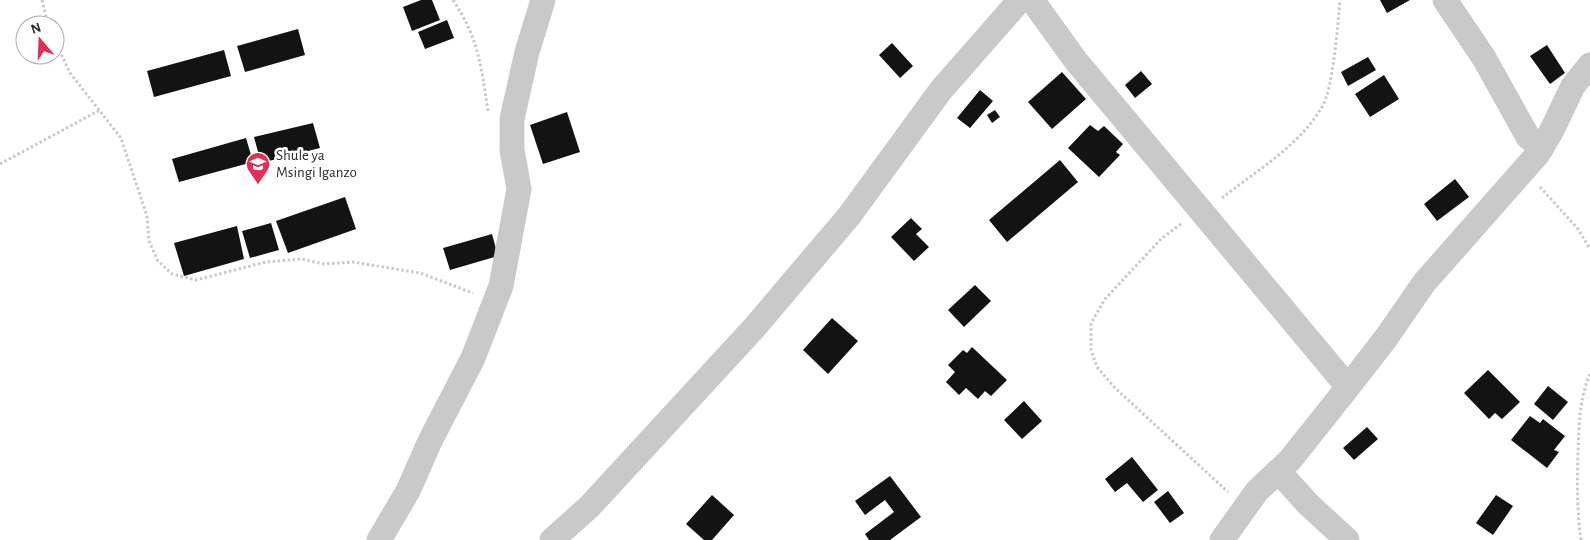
<svg xmlns="http://www.w3.org/2000/svg" width="1590" height="540" font-family="'Alegreya Sans',sans-serif">
<rect width="100%" height="100%" fill="#fff"/>
<path fill="#131313" d="M421 0H432L440 20 412 31 403 7Z
M1380 0H1410L1387 13Z
M447 20 454 38 425 49 418 32Z
M298 29 305 55 245 72 237 46Z
M892 43 913 66 900 78 879 55Z
M1547 45 1565 73 1550 84 1530 56Z
M224 50 231 76 154 97 147 71Z
M1368 57 1376 70 1348 86 1341 72Z
M1141 71 1152 84 1135 98 1125 85Z
M1062 72 1086 99 1052 129 1028 102Z
M1384 75 1399 99 1370 117 1355 94Z
M980 90 993 101 970 128 957 118Z
M995 110 1000 117 992 123 987 115Z
M567 112 580 152 543 164 530 125Z
M313 123 320 148 261 163 254 137Z
M1090 125 1098 131 1104 126 1123 144 1116 152 1120 155 1099 177 1068 148Z
M246 138 253 162 179 182 172 159Z
M1060 160 1078 182 1007 242 989 220Z
M1455 179 1469 197 1437 221 1424 204Z
M345 197 356 229 288 253 276 221Z
M911 218 922 229 916 234 929 247 914 261 891 237Z
M271 223 279 250 250 258 242 231Z
M237 226 244 259 184 276 174 243Z
M492 234 498 256 450 270 443 248Z
M975 285 991 301 964 327 948 310Z
M832 318 858 341 828 374 803 350Z
M972 347 1007 380 991 396 985 391 978 399 966 388 959 395 946 382 955 372 948 365 963 350 967 353Z
M1488 370 1520 402 1502 419 1495 413 1489 419 1464 393Z
M1548 386 1568 402 1553 420 1534 404Z
M1024 401 1042 421 1022 439 1004 420Z
M1530 416 1540 423 1543 419 1565 436 1554 450 1559 452 1547 468 1511 440Z
M1367 427 1378 439 1354 460 1343 448Z
M1132 457 1158 490 1143 502 1127 483 1115 492 1105 479Z
M890 476 921 517 890 540H869L865 534 894 512 885 500 865 515 855 501Z
M1168 491 1184 513 1170 523 1154 502Z
M712 495 734 515 712 540H704L686 524Z
M1496 495 1513 506 1493 535 1476 523Z"/>
<g fill="none" stroke-linecap="round" stroke-linejoin="round">
<path stroke="#c9c9c9" stroke-width="3" stroke-dasharray="2.5 2.5" stroke-linecap="butt" d="M42 0 48 25
M453 0C479 39 481 66 488 111
M55 41 70 73 121 138 147 216 149 241 158 261 172 274 196 280 266 262 301 259 324 264 353 262 420 273 473 293
M0 164 100 110
M1540 187 1578 229 1590 249
M1222 198C1257 170 1300 146 1323 105 1333 87 1338 24 1340 0
M1181 224 1161 239 1105 299 1091 323V350L1097 367 1115 388 1228 492
M1581 540C1577 511 1577 484 1578 454 1579 426 1579 400 1590 374"/>
<path stroke="#c9c9c9" stroke-width="25" d="M1032 0 1076 61 1348 387
M1445 0 1484 58 1528 137 1542 148
M1278 471 1308 504 1347 540
M379 540 408 491 430 441 473 358 501 286 519 189 512 150V119L527 52 543 0
M552 540 590 506 754 328 849 216 941 90 1020 0
M1222 540 1257 491 1290 460 1348 387 1386 338 1424 283 1537 155 1551 132 1573 86 1590 65"/>
</g>
<defs>
<g id="school-pin" transform="scale(1.25)"><path d="M0 17L-7.5 6A9.5 9.5 0 1 1 7.5 6Z" fill="#e22e58" stroke="#fff"/><path d="M0-5L7-2L0 1L-7-2ZM-4 1L0 2.5L4 1V4Q0 6-4 4Z" fill="#fff"/></g>
</defs>
<g fill-rule="evenodd">
<use href="#school-pin" x="258" y="164"/>
</g>
<g text-anchor="middle" stroke-width="5" stroke-linejoin="round" paint-order="stroke">
<g font-size="15" fill="#2c2c2c" stroke="#fff" text-anchor="start">
<text x="276" y="160">Shule ya<tspan x="276" dy="17">Msingi Iganzo</tspan></text>
</g>
</g>
<g transform="translate(40 40) rotate(341)"><circle r="24" fill="#ffffff" stroke="#ababab"/>
<path d="M0-4L9 19L0 12L-9 19Z" fill="#e22e58"/>
<text y="-8" font-size="14" font-weight="bold" text-anchor="middle" fill="#2c2c2c">N</text>
</g>
</svg>
